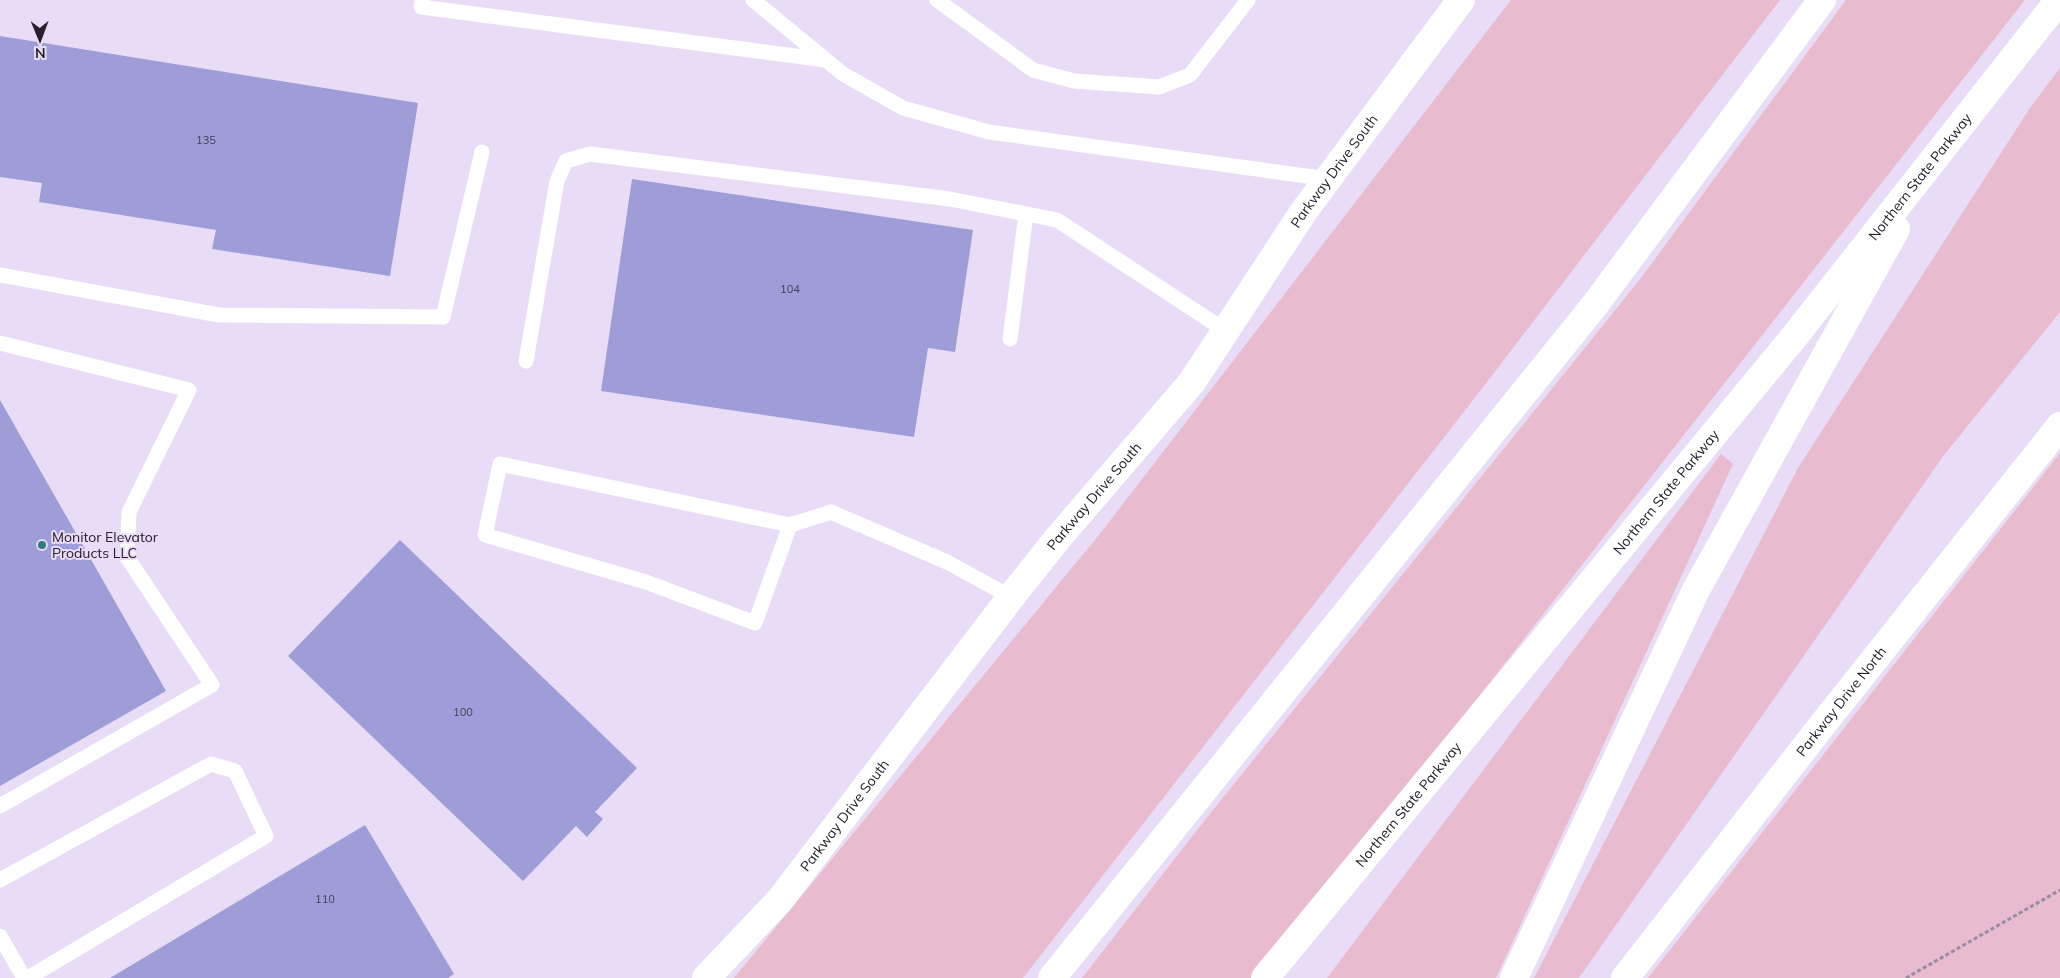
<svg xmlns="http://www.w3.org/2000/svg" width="2060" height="978" font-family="Mulish,sans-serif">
<rect width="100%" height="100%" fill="#e8dcf6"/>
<path fill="#e8bbcf" d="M1511 0H1780L1470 404 1023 978H734L1099 535Z
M1846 0H2025L1258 978H1082L1201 825 1641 278Z
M2060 68V312L1944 455 1579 978H1534L1798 468 2030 108Z
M2060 453V978H1648Z
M1721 454 1733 464 1496 978H1327Z"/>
<path fill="#9e9dd7" d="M0 36 418 103 390 276 212 249 216 230 39 202 42 183 0 177Z
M632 179 973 230 955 352 928 348 914 437 601 391Z
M0 400 166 691 0 786Z
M400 540 637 768 595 812 603 819 587 837 576 826 523 881 288 656Z
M365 825 454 974 448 978H110Z"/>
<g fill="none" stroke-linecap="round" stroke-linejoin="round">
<path stroke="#968da0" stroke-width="3" stroke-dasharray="4 2.5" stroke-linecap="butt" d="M1906 978 2060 890"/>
<path stroke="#fff" stroke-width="15" d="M422 0 421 7 826 60
M753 0 843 74 903 108 989 132 1328 179
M937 0 1033 70 1074 81 1159 87 1190 75 1248 0
M0 275 219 315 443 317 482 152
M1010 339 1026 214
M0 343 189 390 129 512 127 557 212 685 0 806
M526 361 557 181 566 161 590 154 950 199 1057 220 1226 331
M790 525 755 623 646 582 485 535 500 464 790 525 831 512 947 562 1011 597
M0 880 211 764 235 771 266 836 28 978
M0 936 24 978"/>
<path stroke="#fff" stroke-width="28" id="s1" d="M1625 978 1823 724 2060 426"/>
<path stroke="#fff" stroke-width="28" id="s2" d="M706 978 780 900 1011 597 1058 538 1192 382 1304 211 1461 0"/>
<g stroke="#fff" stroke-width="28">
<path d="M1052 978 1594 306 1822 0"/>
<path id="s3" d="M1265 978 1794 337 2059 0"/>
<path d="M1514 978 1696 590 1896 229"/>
</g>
</g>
<circle fill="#327b7d" stroke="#e8dcf6" stroke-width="2" cx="42" cy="545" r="5"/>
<g text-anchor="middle" stroke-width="4" stroke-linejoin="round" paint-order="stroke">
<g font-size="11" fill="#444056">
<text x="206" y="144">135</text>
<text x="790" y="293">104</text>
<text x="463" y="716">100</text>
<text x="325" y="903">110</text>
</g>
<g font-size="14" fill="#26212b" stroke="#e8dcf6">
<text dy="5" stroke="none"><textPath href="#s2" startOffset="1024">Parkway Drive South</textPath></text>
<text dy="5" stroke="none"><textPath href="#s3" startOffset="1035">Northern State Parkway</textPath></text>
<text dy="5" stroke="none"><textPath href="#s3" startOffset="630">Northern State Parkway</textPath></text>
<text dy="5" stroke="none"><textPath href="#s2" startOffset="619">Parkway Drive South</textPath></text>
<text dy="5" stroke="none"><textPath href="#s1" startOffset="351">Parkway Drive North</textPath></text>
<text dy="5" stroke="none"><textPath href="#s3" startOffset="225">Northern State Parkway</textPath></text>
<text dy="5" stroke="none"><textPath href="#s2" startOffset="214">Parkway Drive South</textPath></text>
</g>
<g font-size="14" fill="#26212b" stroke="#e8dcf6" text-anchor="start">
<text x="52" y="542">Monitor Elevator<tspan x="52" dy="16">Products LLC</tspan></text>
</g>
</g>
<g transform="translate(40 40) rotate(179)" stroke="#e8dcf6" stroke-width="4" paint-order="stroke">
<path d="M0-4L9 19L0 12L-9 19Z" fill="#26212b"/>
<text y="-8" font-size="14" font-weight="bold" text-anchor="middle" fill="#26212b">N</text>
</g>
</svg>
